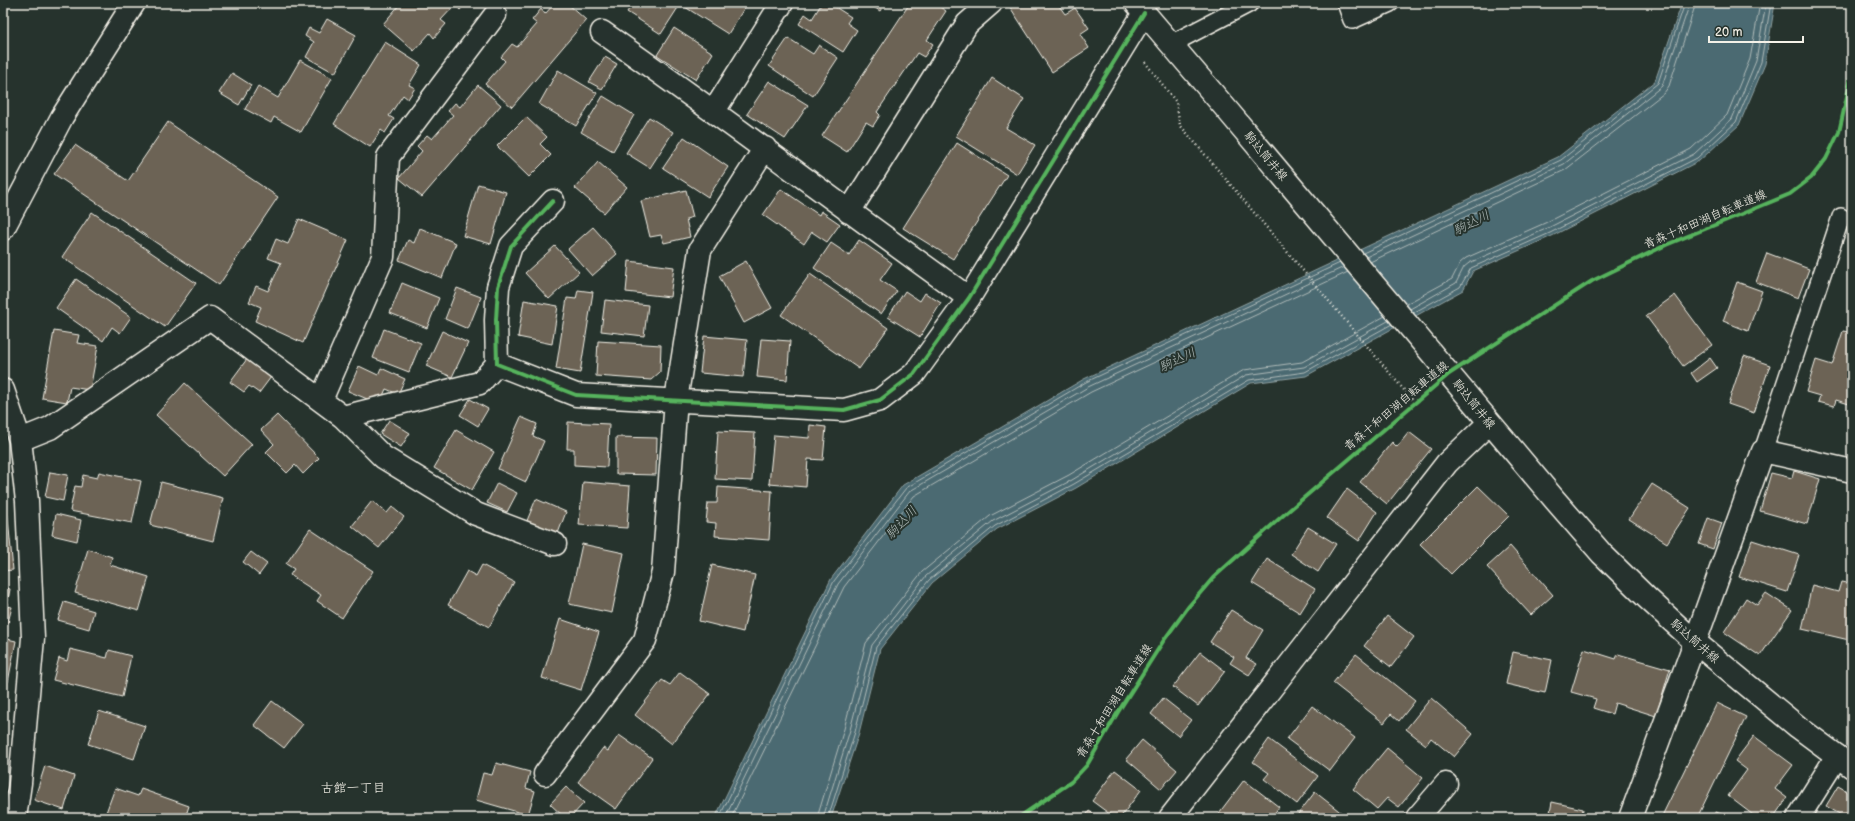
<svg xmlns="http://www.w3.org/2000/svg" width="1855" height="821" font-family="'Balsamiq Sans','Klee One',sans-serif">
<rect width="100%" height="100%" fill="#26332d"/>
<filter id="ink" filterUnits="userSpaceOnUse"><feTurbulence type="fractalNoise" baseFrequency=".025" numOctaves="2"/><feDisplacementMap in="SourceGraphic" scale="8" xChannelSelector="R" yChannelSelector="G"/><feConvolveMatrix kernelMatrix="1 2 1 2 8 2 1 2 1" color-interpolation-filters="sRGB"/></filter>
<g filter="url(#ink)">
<path fill="#4b6a72" stroke="#8fa0a1" d="M1682 3H1775L1765 64 1739 125 1699 161 1552 236 1473 271 1463 290 1306 376 1251 383 1076 488 997 529 932 583 880 649 859 733 831 818H715L831 579 903 485 1084 379 1558 157 1655 81Z"/>
<g fill="none" stroke-linecap="round" stroke-linejoin="round">
<path stroke="#b0bbb9" stroke-width="1" d="M1363 253 1561 160 1658 83 1685 3
M1366 257 1564 164 1662 86 1690 3
M1370 262 1565 170 1664 93 1669 86 1696 3
M1406 304 1452 279 1460 263 1466 258 1545 223 1691 149 1727 115 1750 59 1760 3
M1410 309 1456 283 1464 267 1469 263 1548 228 1694 154 1732 119 1756 61 1766 3
M1413 313 1460 287 1471 268 1550 233 1697 158 1736 122 1761 62 1771 3
M719 818 834 581 906 488 1086 382 1340 263
M725 818 838 584 910 491 1088 387 1344 267
M731 818 844 587 914 496 1091 392 1348 272
M817 818 844 729 866 643 922 572 990 516 1069 475 1244 370 1302 362 1385 316
M823 818 850 730 872 645 926 576 993 521 1072 480 1246 375 1304 367 1388 321
M828 818 855 732 876 647 929 580 995 526 1074 484 1249 380 1305 372 1392 324"/>
</g>
<path fill="#6c6455" stroke="#f4f1e8" d="M401 3H466L460 10 455 5 441 20 446 24 434 38 430 33 414 51 383 24Z
M555 3H567L586 20 512 107 485 84 505 61 501 57 512 44 517 47 537 24 532 20 541 9 545 14Z
M633 3H681L661 34 627 12Z
M688 3H738L745 7 728 34 685 7Z
M822 3H829L851 17 847 23 857 30 843 52 799 24 805 14 812 19Z
M867 3H885L880 11Z
M910 3H934L946 11 927 40 933 44 924 57 917 53 877 112 880 115 873 126 866 122 847 152 822 136Z
M1010 3H1057L1065 14 1075 8 1089 28 1080 34 1089 48 1052 72 1008 4Z
M327 19 356 35 335 73 306 57 314 42 305 36 309 28 319 33Z
M674 28 713 53 696 80 657 55Z
M788 38 813 54 819 45 838 58 813 96 769 66Z
M385 42 421 65 409 85 415 88 408 99 403 95 389 116 394 119 385 133 381 130 370 147 334 124Z
M605 57 617 64 602 89 589 82Z
M300 60 332 78 301 132 274 117 271 123 245 109 258 86 278 98Z
M558 70 597 93 576 126 539 104Z
M232 73 251 85 239 105 219 93Z
M992 78 1024 99 1006 128 1035 145 1017 174 956 136Z
M769 81 808 105 785 139 747 114Z
M478 85 501 105 422 197 399 178 422 151 417 146 427 135 432 139 453 115 448 111 455 103 460 107Z
M603 96 634 115 613 151 581 132Z
M526 117 547 137 540 144 551 155 529 177 497 146Z
M649 117 673 132 650 168 626 153Z
M168 122 278 197 219 285 54 174 75 145 128 181Z
M684 137 728 167 708 197 663 168Z
M957 143 1007 175 953 259 903 228Z
M598 162 627 187 604 213 575 188Z
M478 184 506 192 491 244 463 236Z
M781 189 819 215 821 211 840 224 827 242 812 232 804 244 763 215Z
M686 190 693 217 686 219 690 237 664 243 661 235 650 237 641 201Z
M92 212 196 283 165 327 62 257Z
M299 219 348 240 303 343 255 321 261 307 249 302 256 286 268 291 281 263 268 258 276 239 288 244Z
M593 227 617 254 592 276 568 249Z
M420 228 456 243 442 278 399 260 408 240 414 243Z
M859 240 892 263 880 280 897 291 881 314 814 268 831 243 849 255Z
M555 246 579 272 549 299 525 273Z
M1767 253 1809 269 1798 298 1756 282Z
M629 261 674 267 670 297 626 292Z
M746 261 772 308 744 323 719 276Z
M810 274 888 328 859 369 781 315Z
M76 279 131 317 120 333 112 327 103 341 56 308Z
M1737 282 1762 291 1748 331 1723 321Z
M402 283 439 298 427 328 390 313Z
M457 288 481 297 468 329 445 319Z
M578 290 593 292 580 373 556 369 567 298 576 299Z
M905 291 920 301 925 293 941 303 920 337 888 317Z
M1675 295 1712 345 1683 366 1646 316Z
M524 300 558 306 552 344 518 337Z
M605 300 648 305 644 336 601 331Z
M1852 319V394L1849 404 1836 400 1834 406 1818 402 1820 396 1806 392 1816 360 1832 365 1843 331 1848 332Z
M384 329 421 343 409 372 373 358Z
M54 331 79 335 77 343 98 346 90 390 70 387 67 402 42 398Z
M442 331 468 343 452 377 426 366Z
M704 336 747 340 743 377 700 373Z
M761 339 790 341 787 380 757 377Z
M598 341 661 345 660 372 651 380 596 376Z
M1744 356 1770 365 1754 413 1728 404Z
M1710 358 1717 368 1697 382 1691 373Z
M247 359 271 377 259 393 249 386 244 392 230 382Z
M359 366 378 375 381 368 405 379 398 394 386 389 381 400 374 397 372 401 348 391Z
M185 383 252 444 223 476 156 415Z
M470 399 488 409 478 426 460 415Z
M277 415 319 458 303 474 295 465 287 473 266 452 274 444 261 430Z
M521 417 537 424 533 436 544 441 526 482 498 469Z
M389 420 410 433 401 447 380 434Z
M568 422 609 424 607 467 574 465V449H567Z
M810 425 826 427 823 460 808 459 806 487 769 484 774 435 809 438Z
M456 430 494 452 472 490 434 468Z
M718 431 755 433 752 481 715 479Z
M1409 432 1431 449 1387 504 1360 482 1392 442 1397 447Z
M616 437 657 438 656 475 616 474Z
M1794 471 1820 479 1807 524 1760 511 1771 473 1792 478Z
M50 472 68 475 63 501 45 497Z
M99 472 141 481 132 523 70 511 75 486 81 487 83 475 97 478Z
M161 482 223 498 213 541 150 525Z
M583 482 630 486 627 528 579 525Z
M497 483 517 493 507 512 487 503Z
M1652 484 1690 508 1667 543 1629 519Z
M1478 486 1509 516 1451 574 1420 544Z
M718 487 772 491 769 540 715 536 716 523 706 522 708 503H717Z
M3 488H5L13 570 3 571Z
M1347 489 1377 512 1359 541 1327 518Z
M536 499 566 512 557 536 526 523Z
M372 501 387 513 392 507 404 517 379 548 352 526Z
M56 514 81 520 77 541 52 535Z
M1708 518 1722 523 1713 549 1699 544Z
M1308 527 1336 544 1318 572 1291 554Z
M310 529 373 571 342 618 317 601 321 595 290 575 294 569 286 564Z
M1752 540 1799 555 1787 592 1739 577Z
M582 544 624 553 612 613 569 604Z
M1510 546 1553 595 1531 615 1487 567Z
M88 549 112 557 110 565 149 577 139 611 75 593Z
M251 552 267 564 259 575 243 562Z
M1267 559 1315 589 1300 613 1252 583Z
M482 565 514 582 489 627 448 605 467 571 476 576Z
M712 565 755 575 743 632 699 621Z
M1841 582 1852 584V627L1849 640 1802 629 1812 585 1838 592Z
M3 587 10 589 7 606 12 607 7 626H3Z
M1766 593 1792 610 1760 656 1724 632 1746 598 1757 605Z
M64 602 94 611 89 629 58 620Z
M1231 610 1263 630 1246 658 1257 664 1249 675 1230 663 1234 657 1210 642Z
M1387 616 1414 637 1391 667 1364 646Z
M560 619 599 632 581 690 542 678Z
M3 638 16 641 8 682 3 681Z
M70 649 107 658 109 650 131 656 122 697 53 680 59 658 67 661Z
M1584 649 1616 659 1618 654 1670 669 1656 716 1615 703 1612 714 1593 708 1596 699 1571 692Z
M1200 652 1225 671 1198 706 1173 687Z
M1513 652 1552 660 1545 693 1506 684Z
M1356 654 1415 701 1399 721 1391 714 1384 723 1333 683Z
M680 672 710 694 672 744 635 715 662 680 670 685Z
M1163 698 1191 720 1178 736 1151 714Z
M1431 698 1473 734 1454 757 1431 738 1426 745 1406 729Z
M272 701 303 724 284 748 254 725Z
M1717 703 1746 717 1697 818H1661Z
M1312 706 1355 738 1330 771 1287 739Z
M99 711 145 726 134 759 88 744Z
M619 735 652 758 616 809 578 782 603 748 608 751Z
M1754 736 1793 765 1775 789 1787 798 1773 818H1757L1728 796 1747 770 1735 761Z
M1269 739 1318 776 1297 804 1264 779 1269 773 1253 762Z
M1142 740 1177 770 1161 789 1126 759Z
M1387 748 1423 778 1399 807 1387 798 1377 809 1353 789Z
M496 763 530 772 526 788 535 791 528 815 476 800 483 773 492 775Z
M45 766 74 776 64 810 34 800Z
M1115 770 1141 790 1120 818H1115L1092 801Z
M1244 780 1279 807 1271 818H1226L1219 813Z
M1838 786 1852 794V818H1846L1826 806Z
M566 787 584 803 570 818H565L550 804Z
M115 788 138 796 141 789 189 806 185 818H104Z
M1315 792 1348 818H1295Z
M1552 802 1583 809 1582 816 1591 818H1549Z
M1089 811 1098 817 1097 818H1085Z
M1716 812 1732 818H1714Z"/>
<g fill="none" stroke-linecap="round" stroke-linejoin="round">
<g stroke="#f4f1e8" stroke-width="20">
<path id="service" d="M1346 3 1352 20 1390 3
M1171 44 1250 3
M1763 451 1841 217"/>
</g>
<g stroke="#f4f1e8" stroke-width="25">
<path id="minor" d="M602 32C726 119 846 210 969 298
M714 111 782 3
M553 201 511 246 498 287 496 320 497 364 576 395 844 410 880 400 914 374 969 298 1144 13
M849 212 967 24 991 3
M3 390 20 440 27 501 33 638 20 783 15 818
M321 400 383 257 388 157 495 15
M343 417 480 383 497 364
M20 440 50 428 210 318 343 417 383 457 476 514 555 544
M545 774 645 640 663 572 676 400 700 250 765 148
M1170 818 1447 463 1489 423
M1417 818 1446 784
M1630 818 1695 642 1763 451 1852 471
M1798 818 1837 756"/>
</g>
<g stroke="#f4f1e8" stroke-width="25">
<path id="tertiary" d="M3 229 62 117 134 3"/>
</g>
<g stroke="#f4f1e8" stroke-width="25">
<path id="secondary" d="M1136 3 1228 111 1555 500 1602 554 1647 598 1695 642 1798 727 1852 767"/>
</g>
<path stroke="#f4f1e8" stroke-width="2.5" stroke-dasharray="1 3" stroke-linecap="butt" d="M1145 62 1176 102 1180 125 1415 403"/>
<use href="#service" stroke="#26332d" stroke-width="17"/>
<use href="#minor" stroke="#26332d" stroke-width="22"/>
<use href="#tertiary" stroke="#26332d" stroke-width="22"/>
<use href="#secondary" stroke="#26332d" stroke-width="22"/>
<g stroke="#26332d" stroke-width="6">
<path id="cycleway" d="M553 201 511 246 498 287 496 320 497 364 576 395 844 410 880 400 914 374 969 298 1144 13
M1018 818 1071 782 1087 765 1118 712 1164 640 1189 606 1213 578 1279 519 1449 374 1592 281 1666 245 1790 194 1811 178 1826 159 1839 132 1852 74"/>
</g>
<use href="#cycleway" stroke="#56b35d" stroke-width="4"/>
</g>
</g>
<g text-anchor="middle" stroke-width="4" stroke-linejoin="round" paint-order="stroke">
<g font-size="12" fill="#f4f1e8" stroke="#26332d">
<text transform="translate(1266 156) rotate(50)" y="4">駒込筒井線</text>
<text transform="translate(1705 219) rotate(-23)" y="4">青森十和田湖自転車道線</text>
<text transform="translate(1474 404) rotate(51)" y="4">駒込筒井線</text>
<text transform="translate(1396 406) rotate(-40)" y="4">青森十和田湖自転車道線</text>
<text transform="translate(1695 641) rotate(41)" y="4">駒込筒井線</text>
<text transform="translate(1114 701) rotate(-58)" y="4">青森十和田湖自転車道線</text>
</g>
<g font-size="13" font-style="italic" fill="#b0bbb9" stroke="#26332d">
<text transform="translate(1471 222) rotate(-27)" y="5">駒込川</text>
<text transform="translate(1177 359) rotate(-26)" y="5">駒込川</text>
<text transform="translate(901 522) rotate(-47)" y="5">駒込川</text>
</g>
<g font-size="13" fill="#f4f1e8" stroke="#26332d">
<text x="353" y="792">古館一丁目</text>
</g>
</g>
<rect width="1855" height="821" fill="none" stroke="#26332d" stroke-width="16"/>
<rect x="8" y="8" width="1839" height="805" fill="none" stroke="#f4f1e8" stroke-width="1.5" filter="url(#ink)"/>
<path d="M1709 36v6h94v-6" fill="none" stroke="#f4f1e8" stroke-width="2"/>
<text x="1715" y="36" font-size="12" fill="#f4f1e8" stroke="#26332d" stroke-width="3" paint-order="stroke">20 m</text>
</svg>
